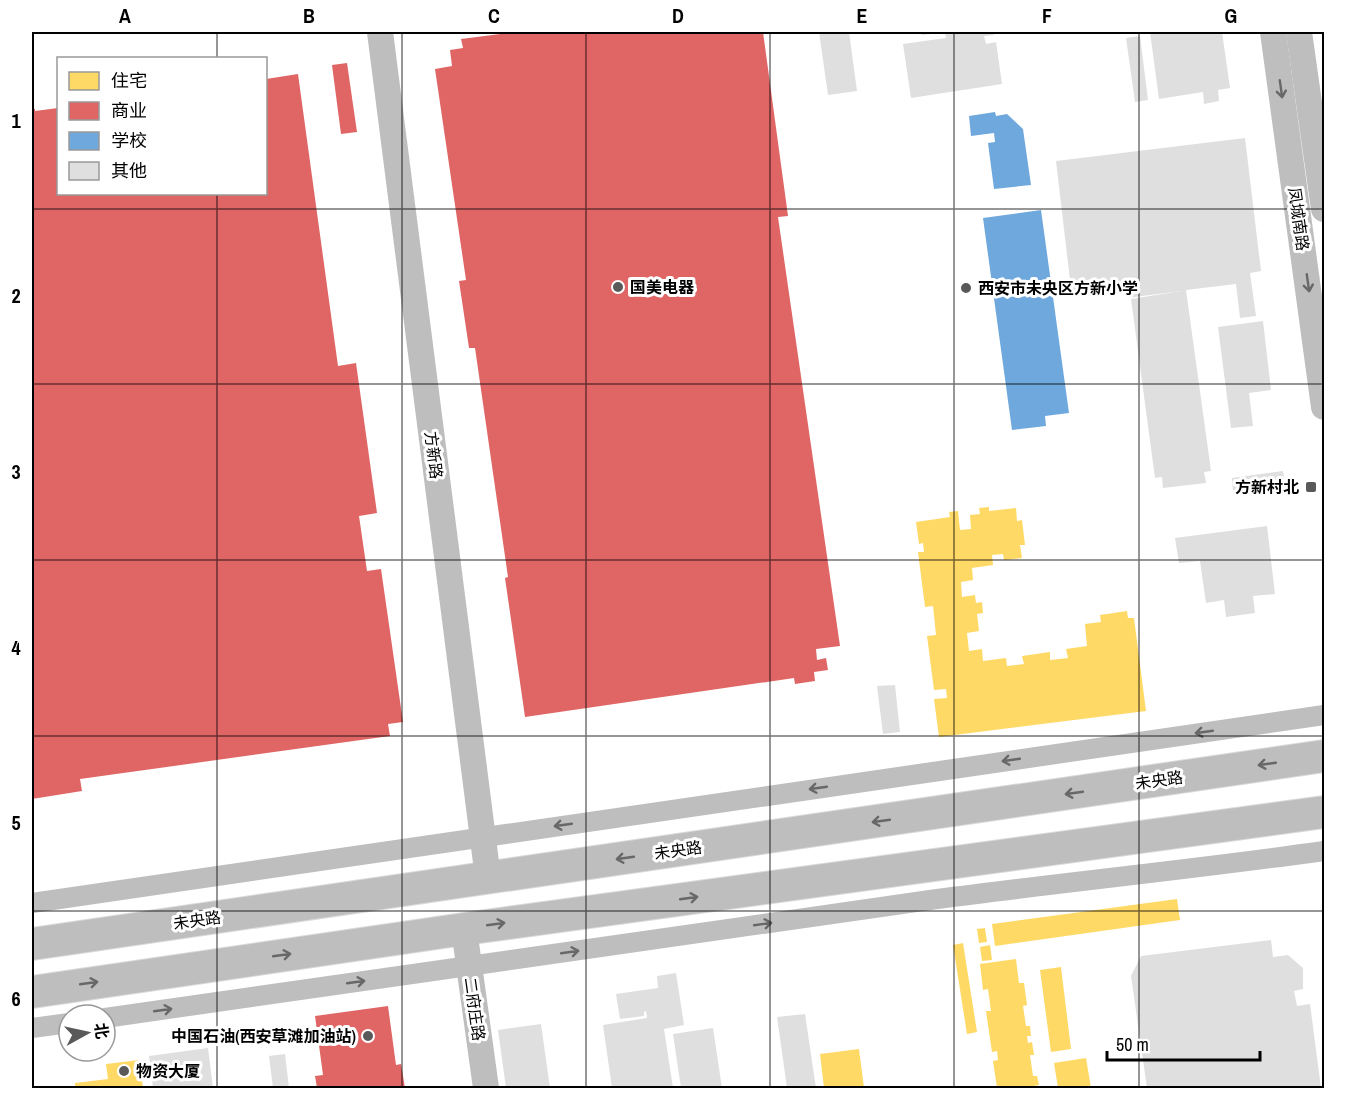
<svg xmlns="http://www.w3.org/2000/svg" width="1356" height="1120" font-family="'Archivo Narrow','Noto Sans SC',sans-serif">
  <rect width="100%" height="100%" fill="#fff"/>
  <g fill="#ffd966">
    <polygon points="989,507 989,511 1016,508 1017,521 1022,520 1025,545 1020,545 1022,558 1004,560 1003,554 992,555 993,565 972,568 973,580 961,582 962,597 975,595 976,603 982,602 983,613 977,614 979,631 967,633 969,651 982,649 983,661 1006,658 1007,666 1024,664 1022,656 1050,652 1050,660 1068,658 1066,649 1087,646 1085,624 1101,622 1100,615 1127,611 1128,618 1134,618 1146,711 939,737 934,699 947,698 946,689 934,690 927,636 936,635 933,606 925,607 918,552 924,552 923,543 919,544 916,522 950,517 949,512 958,511 960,530 971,529 970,515 980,514 979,508"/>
    <polygon points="1177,899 1180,920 995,946 992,924"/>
    <polygon points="985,928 987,942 979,943 977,929"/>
    <polygon points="963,943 977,1032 967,1034 953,945"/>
    <polygon points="990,945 992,960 982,961 980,947"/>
    <polygon points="1016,959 1019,983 1024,983 1027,1005 1023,1006 1026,1026 1030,1026 1031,1036 1027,1036 1028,1043 1032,1042 1034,1055 1030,1055 1033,1076 1037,1076 1039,1085 1034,1086 1035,1088 997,1088 993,1061 998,1060 997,1051 992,1052 986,1011 991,1011 988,989 983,990 980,964"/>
    <polygon points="1061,967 1071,1049 1051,1052 1040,970"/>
    <polygon points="859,1049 864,1088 824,1088 820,1054"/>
    <polygon points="1086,1058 1091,1088 1058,1088 1054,1063"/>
    <polygon points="139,1060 143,1088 75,1088 75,1083 108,1079 106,1064"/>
  </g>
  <g fill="#e06666">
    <polygon points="515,32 763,32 788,216 778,217 840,646 816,649 817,660 826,658 828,670 814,672 815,681 795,684 794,678 525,717 505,578 508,577 475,348 469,348 459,281 466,280 435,69 452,66 450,50 463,48 461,39"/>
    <polygon points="347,63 357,132 341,134 332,65"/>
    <polygon points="298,74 338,366 356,363 377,513 359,516 367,571 381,569 403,722 388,724 390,736 80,779 82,791 32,799 32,109 35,109 35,111 58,108 58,194 266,194 266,79"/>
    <polygon points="388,1006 396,1065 401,1064 405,1088 317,1088 315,1076 323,1075 315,1016"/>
  </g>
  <g fill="#6fa8dc">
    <polygon points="995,112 996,116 1007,114 1023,129 1031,185 994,189 988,143 995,142 994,133 971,136 969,116"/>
    <polygon points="1041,210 1069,413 1045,416 1046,426 1012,430 983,218"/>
  </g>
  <g fill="#dfdfdf">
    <polygon points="819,32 849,32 857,91 828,95"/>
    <polygon points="921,32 939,32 939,33 922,35"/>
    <polygon points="945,32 994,32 994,35 984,36 986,44 996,42 1002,84 911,98 903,44 946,38"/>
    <polygon points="1150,32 1222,32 1230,88 1218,90 1219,101 1204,104 1203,92 1159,99"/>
    <polygon points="1140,36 1148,100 1135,102 1126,38"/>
    <polygon points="1245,138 1261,271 1250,273 1256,316 1240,318 1236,284 1186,290 1211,471 1204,472 1206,483 1163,488 1162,477 1155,478 1131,299 1181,291 1127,298 1127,290 1072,297 1056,161"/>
    <polygon points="1263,321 1271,390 1249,393 1253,426 1231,428 1218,327"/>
    <polygon points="1283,471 1285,485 1233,492 1232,478"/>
    <polygon points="1267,526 1275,594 1253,596 1255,613 1226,617 1224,600 1206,603 1200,561 1179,563 1175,538"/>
    <polygon points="895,685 900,732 883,734 877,686"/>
    <polygon points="1271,940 1273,957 1288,955 1303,968 1303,989 1294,991 1297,1006 1310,1004 1321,1088 1147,1088 1131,976 1141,956"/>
    <polygon points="676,973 684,1025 664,1029 673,1088 612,1088 603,1025 647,1018 646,1011 644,1012 644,1016 620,1019 616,994 658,988 657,976"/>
    <polygon points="805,1014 816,1088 787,1088 777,1017"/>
    <polygon points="541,1024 550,1088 506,1088 498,1030"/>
    <polygon points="713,1028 722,1088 681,1088 673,1034"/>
    <polygon points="208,1048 213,1088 153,1088 149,1056"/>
    <polygon points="285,1054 289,1088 273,1088 269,1056"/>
  </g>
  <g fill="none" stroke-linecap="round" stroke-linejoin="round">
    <defs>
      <g id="primary">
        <polyline points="32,944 1324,756"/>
        <polyline points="32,992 464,929 1324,812"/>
      </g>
    </defs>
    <use href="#primary" stroke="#dbdbdb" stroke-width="34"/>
    <g stroke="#bebebe" stroke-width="20">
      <polyline points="32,903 1324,715"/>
      <path d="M105,1018L937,899C1066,882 1196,869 1324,851"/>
      <polyline points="32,1028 69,1023"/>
    </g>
    <g stroke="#bebebe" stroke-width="26">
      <polyline points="380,32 488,878"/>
      <polyline points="1273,32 1324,407"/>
      <polyline points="1299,32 1324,209"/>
      <polyline points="464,929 486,1088"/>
    </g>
    <use href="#primary" stroke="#bebebe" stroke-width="32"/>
  </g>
  <defs><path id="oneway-shaft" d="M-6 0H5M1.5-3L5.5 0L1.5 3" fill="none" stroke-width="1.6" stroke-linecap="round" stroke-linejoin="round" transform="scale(1.5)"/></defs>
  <g stroke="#686868">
    <use href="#oneway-shaft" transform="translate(1281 89) rotate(82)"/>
    <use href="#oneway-shaft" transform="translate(1308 283) rotate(82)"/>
    <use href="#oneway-shaft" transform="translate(1204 732) rotate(172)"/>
    <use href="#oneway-shaft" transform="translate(1011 760) rotate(172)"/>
    <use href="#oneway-shaft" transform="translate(1267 764) rotate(172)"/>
    <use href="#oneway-shaft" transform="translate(818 788) rotate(172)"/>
    <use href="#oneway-shaft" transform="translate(1074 793) rotate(172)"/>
    <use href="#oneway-shaft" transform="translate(881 821) rotate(172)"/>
    <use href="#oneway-shaft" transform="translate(563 825) rotate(172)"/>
    <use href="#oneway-shaft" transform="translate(625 858) rotate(172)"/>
    <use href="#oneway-shaft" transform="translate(689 898) rotate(-8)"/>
    <use href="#oneway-shaft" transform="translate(496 924) rotate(-8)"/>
    <use href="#oneway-shaft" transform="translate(763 924) rotate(-8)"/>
    <use href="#oneway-shaft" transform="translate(570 952) rotate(-8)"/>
    <use href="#oneway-shaft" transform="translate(282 955) rotate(-8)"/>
    <use href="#oneway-shaft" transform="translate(356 982) rotate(-8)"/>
    <use href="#oneway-shaft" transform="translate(89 983) rotate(-8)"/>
    <use href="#oneway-shaft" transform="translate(163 1010) rotate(-8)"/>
  </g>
  <path fill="none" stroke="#000" stroke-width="1.5" stroke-opacity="0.55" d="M217,32V58M402,32V1088M586,32V1088M770,32V1088M954,32V1088M1139,32V1088M217,194V1088M32,209H1324M32,384H1324M32,560H1324M32,736H1324M32,911H1324"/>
  <g fill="#595959" stroke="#fff" stroke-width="2">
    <circle cx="618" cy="287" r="6"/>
    <circle cx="966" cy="288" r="6"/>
    <rect x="1305" y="481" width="12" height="12" rx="3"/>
    <circle cx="368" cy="1036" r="6"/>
    <circle cx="124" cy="1071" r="6"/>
  </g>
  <g text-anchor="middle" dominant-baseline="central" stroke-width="6" stroke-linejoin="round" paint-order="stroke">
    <g font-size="16" fill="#000" stroke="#fff">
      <text transform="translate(1299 219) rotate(82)">凤城南路</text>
      <text transform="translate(434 455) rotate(83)">方新路</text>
      <text transform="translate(1159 780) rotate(-8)">未央路</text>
      <text transform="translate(678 850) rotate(-8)">未央路</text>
      <text transform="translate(197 920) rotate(-8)">未央路</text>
      <text transform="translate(475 1009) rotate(82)">二府庄路</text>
    </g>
    <g font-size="16" font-weight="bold" fill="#000" stroke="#fff" text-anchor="start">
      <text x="630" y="287">国美电器</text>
      <text x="978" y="288">西安市未央区方新小学</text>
      <text x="1299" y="487" text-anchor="end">方新村北</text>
      <text x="356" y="1036" text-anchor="end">中国石油(西安草滩加油站)</text>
      <text x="136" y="1071">物资大厦</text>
    </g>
  </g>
  <rect width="1356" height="1120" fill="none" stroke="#ffffff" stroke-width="66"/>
  <rect x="57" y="57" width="210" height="138" fill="#ffffff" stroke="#999999" stroke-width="1.5"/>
  <rect x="69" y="72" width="30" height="18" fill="#ffd966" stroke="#999999" stroke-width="1.5"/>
  <text x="111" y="87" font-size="18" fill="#000000">住宅</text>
  <rect x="69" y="102" width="30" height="18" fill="#e06666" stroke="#999999" stroke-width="1.5"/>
  <text x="111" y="117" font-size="18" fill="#000000">商业</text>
  <rect x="69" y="132" width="30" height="18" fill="#6fa8dc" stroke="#999999" stroke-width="1.5"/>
  <text x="111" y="147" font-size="18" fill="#000000">学校</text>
  <rect x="69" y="162" width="30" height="18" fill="#dfdfdf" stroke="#999999" stroke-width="1.5"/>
  <text x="111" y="177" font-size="18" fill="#000000">其他</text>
  <g transform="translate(87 1033) rotate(82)"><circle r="28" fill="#ffffff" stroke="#999999" stroke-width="1.5"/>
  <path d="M0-4.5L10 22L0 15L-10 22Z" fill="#595959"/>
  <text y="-9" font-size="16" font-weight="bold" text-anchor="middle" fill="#000000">北</text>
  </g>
  <path d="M1107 1051v9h153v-9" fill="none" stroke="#000000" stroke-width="3"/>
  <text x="1116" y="1051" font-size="18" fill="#000000" stroke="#ffffff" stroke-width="4.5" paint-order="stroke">50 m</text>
  <rect x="33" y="33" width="1290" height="1054" fill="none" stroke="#000" stroke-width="2"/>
  <g font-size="20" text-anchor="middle" font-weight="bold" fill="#000">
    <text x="125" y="23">A</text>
    <text x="309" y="23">B</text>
    <text x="494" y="23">C</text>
    <text x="678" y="23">D</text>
    <text x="862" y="23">E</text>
    <text x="1047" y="23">F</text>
    <text x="1231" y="23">G</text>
    <text x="16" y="128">1</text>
    <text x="16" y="303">2</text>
    <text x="16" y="479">3</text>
    <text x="16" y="655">4</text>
    <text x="16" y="830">5</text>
    <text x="16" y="1006">6</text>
  </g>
</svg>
